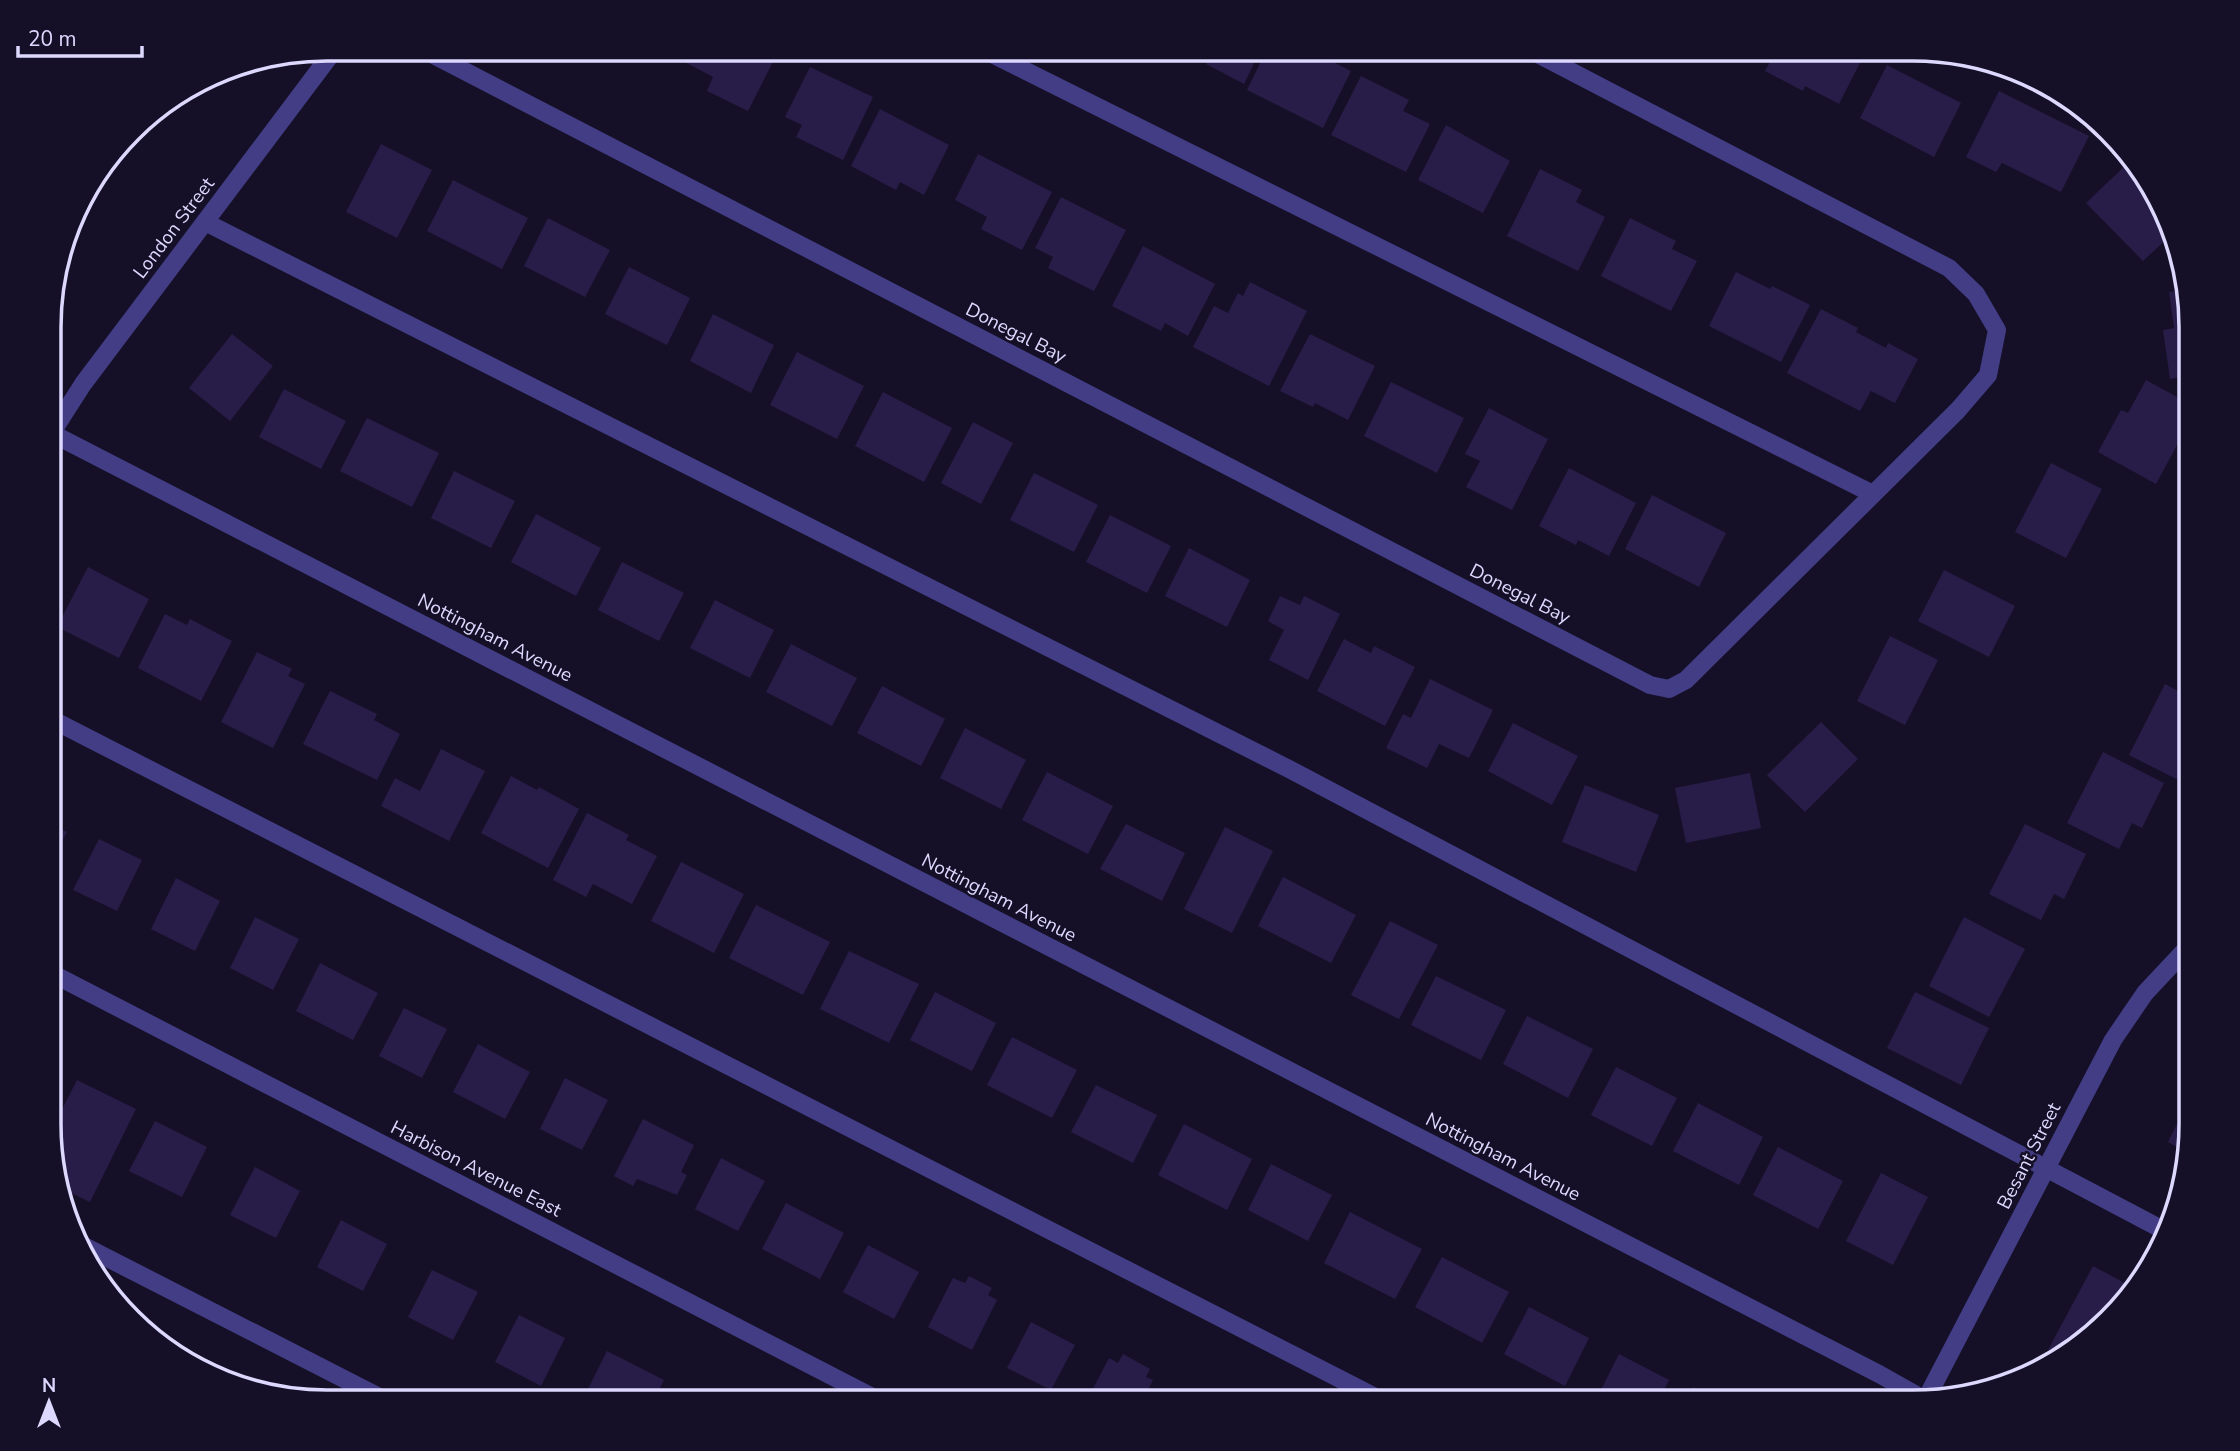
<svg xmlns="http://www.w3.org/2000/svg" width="2240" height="1451" font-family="'Nunito Sans',sans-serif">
  <rect width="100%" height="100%" fill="#151027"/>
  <g fill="#271d48">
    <polygon points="638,49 668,49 662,61"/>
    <polygon points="687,49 768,49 777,54 748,111 707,91 713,77 681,60"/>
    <polygon points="1151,49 1178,49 1173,60"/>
    <polygon points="1213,49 1261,49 1244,84 1206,64"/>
    <polygon points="1267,49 1308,49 1351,71 1323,128 1247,90"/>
    <polygon points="1728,49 1753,49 1748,59"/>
    <polygon points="1777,49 1863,49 1866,51 1839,104 1805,86 1803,91 1765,71"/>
    <polygon points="1887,65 1961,103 1934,157 1860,118"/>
    <polygon points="810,67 873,97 843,160 796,137 802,125 785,117"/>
    <polygon points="1361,76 1409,100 1403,111 1430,124 1406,172 1331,135"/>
    <polygon points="1999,91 2089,136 2061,192 2002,163 1996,172 1966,157"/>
    <polygon points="880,109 949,145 924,195 900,182 896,190 851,166"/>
    <polygon points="1446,125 1510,161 1483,213 1418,180"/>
    <polygon points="125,142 105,184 97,179"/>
    <polygon points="381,144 432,170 397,238 346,212"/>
    <polygon points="978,154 1052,192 1022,250 981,229 987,217 955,200"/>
    <polygon points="2129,162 2154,188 2169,237 2143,261 2086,203"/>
    <polygon points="1540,169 1582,190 1576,202 1605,217 1578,271 1507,236"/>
    <polygon points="453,180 528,218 502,269 427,231"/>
    <polygon points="1061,197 1126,230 1094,291 1048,268 1053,257 1035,248"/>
    <polygon points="548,218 610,250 585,297 524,266"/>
    <polygon points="1630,218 1676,241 1672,249 1697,261 1671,311 1601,276"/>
    <polygon points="68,237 76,242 56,279 55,279"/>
    <polygon points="1143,246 1215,284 1188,336 1165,323 1161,331 1112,306"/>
    <polygon points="629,267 690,298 667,345 605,314"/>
    <polygon points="1736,272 1770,289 1772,286 1810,305 1781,362 1709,326"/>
    <polygon points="1250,282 1307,311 1269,386 1193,347 1214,306 1228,313 1238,293 1243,296"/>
    <polygon points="2185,290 2190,309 2190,376 2170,379 2163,330 2174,328 2169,292"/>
    <polygon points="1821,309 1858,328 1856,332 1886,348 1888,343 1918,359 1895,403 1871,391 1860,411 1787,373"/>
    <polygon points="713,314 774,345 751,393 690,361"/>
    <polygon points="232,334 273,366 230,421 189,388"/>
    <polygon points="1310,334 1375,366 1348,420 1315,403 1313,407 1280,391"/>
    <polygon points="797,352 864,386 837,439 770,405"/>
    <polygon points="2146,380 2190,404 2190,421 2156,484 2098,452 2121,410 2128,413"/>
    <polygon points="1391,382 1464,418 1437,473 1364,436"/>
    <polygon points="284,389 346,421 321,469 259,437"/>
    <polygon points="883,392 952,428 924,482 855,446"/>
    <polygon points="1489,408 1548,439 1512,510 1466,487 1480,461 1465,454"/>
    <polygon points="367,418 439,453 412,507 340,471"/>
    <polygon points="973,422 1013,443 981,504 941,483"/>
    <polygon points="2051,463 2102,489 2066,558 2015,532"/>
    <polygon points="1569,468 1636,503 1609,556 1578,540 1576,545 1539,526"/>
    <polygon points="454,471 515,501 491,548 431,518"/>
    <polygon points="1034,473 1098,505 1074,552 1010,520"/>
    <polygon points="1652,495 1726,533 1699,587 1625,549"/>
    <polygon points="536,514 601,548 576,596 511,562"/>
    <polygon points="1110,515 1171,546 1147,593 1086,562"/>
    <polygon points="1189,548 1250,580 1227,627 1165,596"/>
    <polygon points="622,562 684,593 659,641 598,610"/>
    <polygon points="88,567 149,599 119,658 57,627"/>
    <polygon points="1944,570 2015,606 1989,657 1918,621"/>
    <polygon points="1280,596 1300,605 1304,596 1340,614 1308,680 1269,660 1284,630 1268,621"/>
    <polygon points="715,600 774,630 750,678 690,648"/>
    <polygon points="165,614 187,625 190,619 232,641 201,701 138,668"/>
    <polygon points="1890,636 1938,660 1905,725 1857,701"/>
    <polygon points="1344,639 1371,653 1374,646 1415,667 1385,726 1317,691"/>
    <polygon points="791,644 857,678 832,726 766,692"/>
    <polygon points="257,652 292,669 288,676 305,684 273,748 221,722"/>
    <polygon points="1430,679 1493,710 1469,758 1439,744 1427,768 1386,748 1403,714 1411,718"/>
    <polygon points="2165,684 2190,697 2190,786 2129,755"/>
    <polygon points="882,686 945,719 921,766 857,733"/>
    <polygon points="330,691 377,714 374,720 400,734 377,780 303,744"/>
    <polygon points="1821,722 1858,759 1805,812 1767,775"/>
    <polygon points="1513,723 1578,756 1552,805 1488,771"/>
    <polygon points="965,728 1026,760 1001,809 940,778"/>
    <polygon points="441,749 485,771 449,841 381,806 395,778 420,791"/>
    <polygon points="2103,752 2164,783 2142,828 2132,823 2119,849 2067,823"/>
    <polygon points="1047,772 1113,806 1088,854 1022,820"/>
    <polygon points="1750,773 1761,828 1686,843 1675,788"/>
    <polygon points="511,776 537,790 539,787 579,809 548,868 481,833"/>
    <polygon points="1585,785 1659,815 1636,872 1562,842"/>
    <polygon points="587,813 629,835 626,840 657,856 632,904 593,884 586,897 553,880"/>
    <polygon points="51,824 67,832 51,862"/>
    <polygon points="1126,824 1185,853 1162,901 1100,869"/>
    <polygon points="2025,824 2086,854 2064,899 2054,894 2041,920 1989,894"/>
    <polygon points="1225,827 1273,851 1232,933 1184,909"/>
    <polygon points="99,839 142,860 117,911 73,890"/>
    <polygon points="681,862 744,894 714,953 651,921"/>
    <polygon points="1283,877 1356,915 1331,963 1258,926"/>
    <polygon points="176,878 220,901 195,951 151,929"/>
    <polygon points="756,905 830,942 803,995 729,958"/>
    <polygon points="255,917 299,939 273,990 230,968"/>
    <polygon points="1964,917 2025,949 1989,1017 1929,986"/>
    <polygon points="1390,921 1438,945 1399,1019 1351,995"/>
    <polygon points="849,951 919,984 889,1043 820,1009"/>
    <polygon points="320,963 378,993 353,1040 296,1011"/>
    <polygon points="1436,976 1506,1010 1481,1060 1411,1025"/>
    <polygon points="935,992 996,1023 972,1071 910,1040"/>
    <polygon points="1915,992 1989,1028 1961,1085 1887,1048"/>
    <polygon points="404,1008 447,1029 422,1078 379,1056"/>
    <polygon points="1527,1016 1593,1049 1568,1098 1503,1064"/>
    <polygon points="1012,1037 1077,1070 1052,1118 987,1085"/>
    <polygon points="478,1044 530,1072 505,1119 453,1092"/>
    <polygon points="1616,1067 1677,1098 1652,1146 1591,1115"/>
    <polygon points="565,1078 608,1100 582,1150 540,1129"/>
    <polygon points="77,1080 136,1109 90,1202 61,1188 51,1160 51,1131"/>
    <polygon points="1096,1085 1157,1115 1133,1163 1071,1132"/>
    <polygon points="2190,1098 2190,1142 2188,1153 2168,1142"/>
    <polygon points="1698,1103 1763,1137 1739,1185 1673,1151"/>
    <polygon points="643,1119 694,1145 681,1172 687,1175 677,1195 637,1179 633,1186 614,1176"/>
    <polygon points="155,1121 207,1147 182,1197 129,1171"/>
    <polygon points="1184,1124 1252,1159 1227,1210 1158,1175"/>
    <polygon points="1778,1147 1843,1181 1818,1229 1753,1195"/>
    <polygon points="721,1158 765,1181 738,1231 695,1209"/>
    <polygon points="1271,1164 1332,1195 1308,1241 1248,1210"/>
    <polygon points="255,1167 300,1191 276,1238 230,1215"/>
    <polygon points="1881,1173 1928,1197 1893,1265 1846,1241"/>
    <polygon points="786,1203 844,1233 820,1279 762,1249"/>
    <polygon points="1350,1212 1422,1249 1395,1299 1324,1263"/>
    <polygon points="341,1220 387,1244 363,1291 317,1267"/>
    <polygon points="868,1245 919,1272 894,1319 843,1292"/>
    <polygon points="1442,1257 1509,1292 1482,1343 1415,1307"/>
    <polygon points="2093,1266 2134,1288 2061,1357 2048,1350"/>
    <polygon points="432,1270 478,1292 453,1340 408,1317"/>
    <polygon points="969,1276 992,1288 988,1295 997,1300 972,1350 928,1327 953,1278 965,1283"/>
    <polygon points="1529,1307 1589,1338 1565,1386 1504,1354"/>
    <polygon points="519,1315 565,1338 541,1386 495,1362"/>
    <polygon points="1031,1322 1075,1345 1051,1390 1007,1368"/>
    <polygon points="607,1351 664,1380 653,1402 587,1402 583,1399"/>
    <polygon points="1123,1354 1150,1369 1146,1377 1153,1380 1142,1402 1086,1402 1109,1358 1118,1363"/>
    <polygon points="1619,1354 1669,1380 1658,1402 1595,1402"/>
    <polygon points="1693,1387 1722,1401 1686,1402"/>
  </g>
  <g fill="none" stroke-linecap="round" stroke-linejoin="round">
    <g stroke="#423d85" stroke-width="18">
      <polyline points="422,49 1650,685 1669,689 1686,680 1958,410 1988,375 1997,330 1976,294 1949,268 1528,49"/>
      <polyline points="982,49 1873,494"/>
      <polyline points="205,222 1289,769 2167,1232"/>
      <polyline points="51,433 1879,1374 1927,1401"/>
      <polyline points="51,434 83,384 335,49"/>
      <polyline points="51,719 1385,1402"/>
      <polyline points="51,973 882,1402"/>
      <polyline points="80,1244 389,1402"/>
      <polyline points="1925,1401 2113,1040 2145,993 2190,945"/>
    </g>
  </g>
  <g text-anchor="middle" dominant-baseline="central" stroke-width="5" stroke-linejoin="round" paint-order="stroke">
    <g font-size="19" fill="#ddd8fe" stroke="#151027">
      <text transform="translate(174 228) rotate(-53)">London Street</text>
      <text transform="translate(1016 333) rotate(27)">Donegal Bay</text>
      <text transform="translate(1520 594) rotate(27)">Donegal Bay</text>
      <text transform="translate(495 638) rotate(27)">Nottingham Avenue</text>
      <text transform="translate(999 898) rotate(27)">Nottingham Avenue</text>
      <text transform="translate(2029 1156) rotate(-63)">Besant Street</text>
      <text transform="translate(1503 1157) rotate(27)">Nottingham Avenue</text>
      <text transform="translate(476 1169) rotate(27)">Harbison Avenue East</text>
    </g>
  </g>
  <path d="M0 0H2240V1451H0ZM327 61H1913A266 266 0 0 1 2179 327V1124A266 266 0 0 1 1913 1390H327A266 266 0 0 1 61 1124V327A266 266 0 0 1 327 61Z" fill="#151027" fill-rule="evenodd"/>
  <path fill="none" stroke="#ddd8fe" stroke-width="3.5" d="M327 61H1913A266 266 0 0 1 2179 327V1124A266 266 0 0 1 1913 1390H327A266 266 0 0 1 61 1124V327A266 266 0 0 1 327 61Z"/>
  <g transform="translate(49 1402)" stroke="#151027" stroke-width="5" paint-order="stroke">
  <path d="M0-5L12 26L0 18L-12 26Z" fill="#ddd8fe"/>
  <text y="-10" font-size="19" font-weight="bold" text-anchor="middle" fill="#ddd8fe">N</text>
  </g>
  <path d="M18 46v10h124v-10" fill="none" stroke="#ddd8fe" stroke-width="3.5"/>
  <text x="28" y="46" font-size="21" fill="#ddd8fe" stroke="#151027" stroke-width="5" paint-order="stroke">20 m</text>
</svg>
